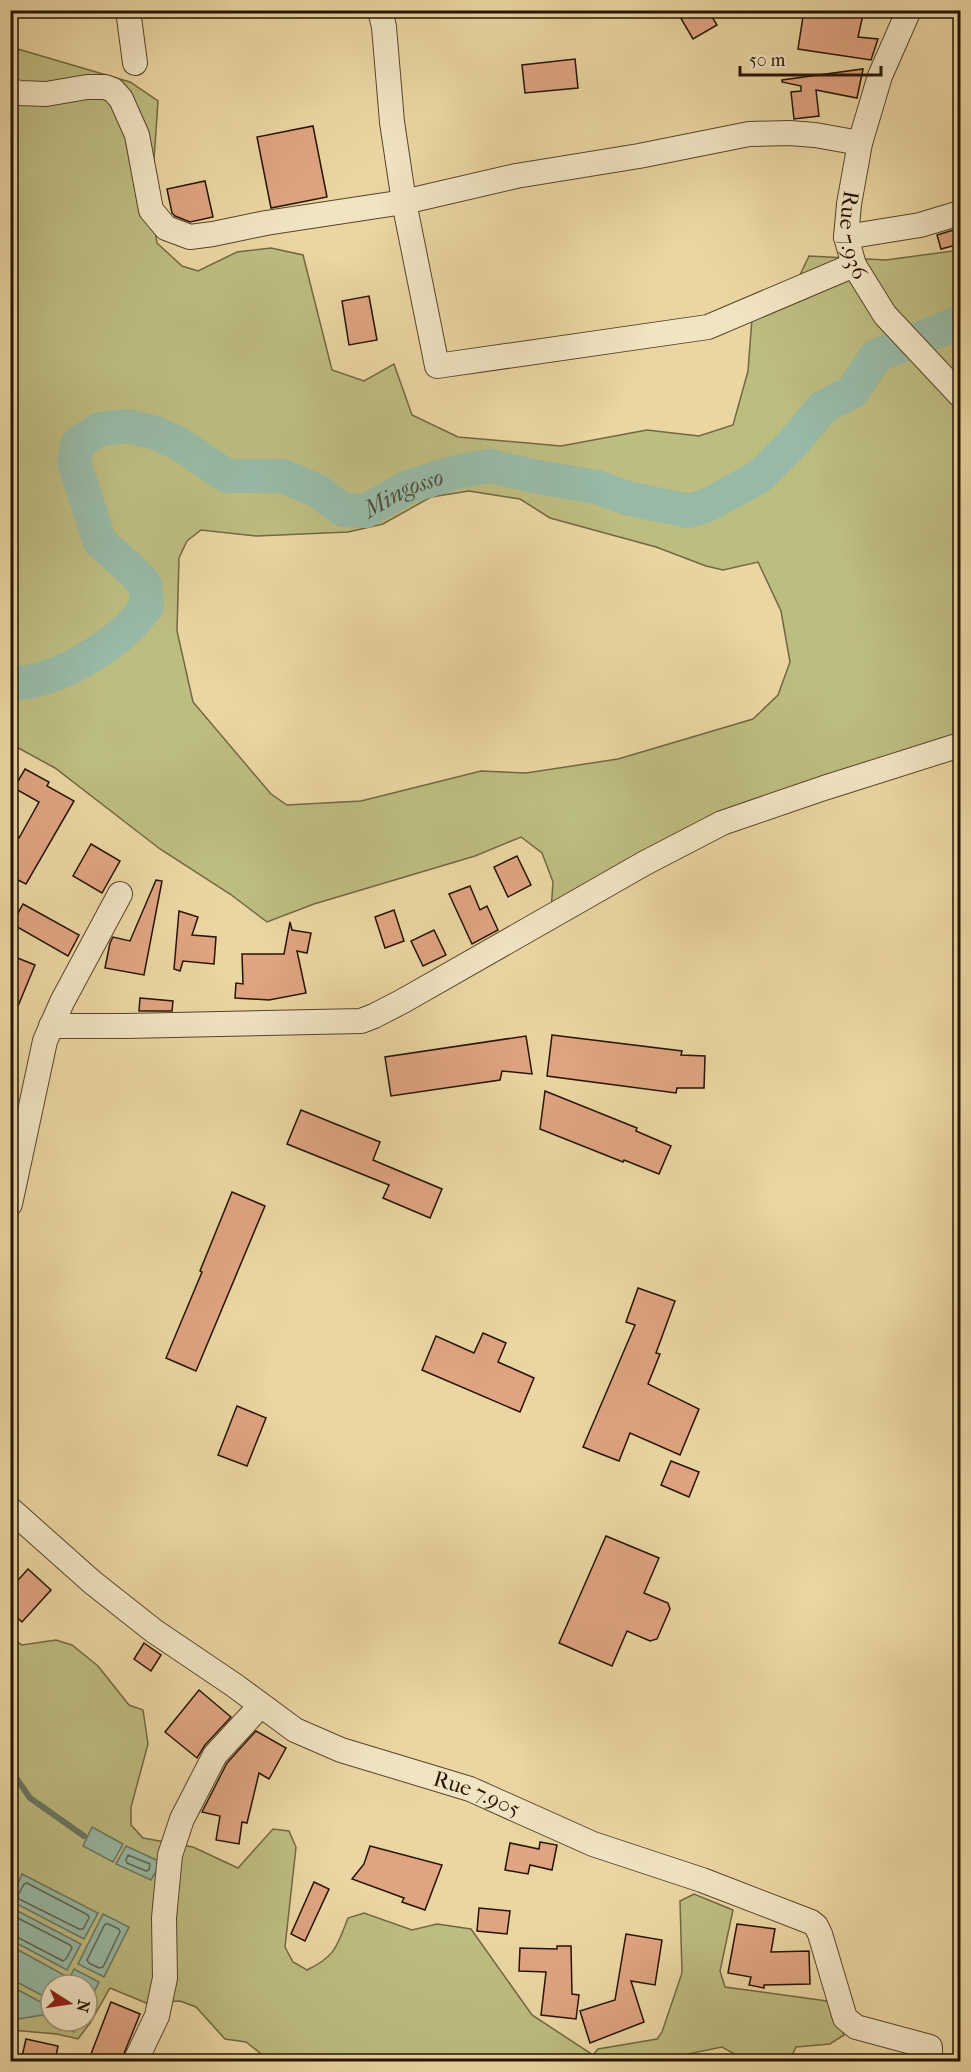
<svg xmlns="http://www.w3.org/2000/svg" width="971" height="2072" font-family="'IM FELL French Canon',serif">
  <rect width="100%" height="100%" fill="#ead6a3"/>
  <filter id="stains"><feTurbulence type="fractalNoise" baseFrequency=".00333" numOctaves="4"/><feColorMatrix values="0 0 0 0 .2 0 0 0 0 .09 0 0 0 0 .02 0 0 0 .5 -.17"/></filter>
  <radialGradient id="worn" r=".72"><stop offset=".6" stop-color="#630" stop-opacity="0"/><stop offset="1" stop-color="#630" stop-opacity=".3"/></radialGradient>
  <g fill="#bdbc81" stroke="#726840" stroke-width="1.5" fill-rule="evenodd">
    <path d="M11,47L130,82L158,101L151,204L157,243L182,266L198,271L237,252L271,248L303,255L332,370L364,381L394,364L412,415L458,437L561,446L647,430L699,436L733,425L748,371L752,318L799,277L809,256L886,260L960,250V754L741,822L550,925L553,882L542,853L521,837L475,856L314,904L267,922L230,894L160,849L55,768L11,744ZM469,491L520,499L550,518L656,547L706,566L723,570L758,562L781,611L790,662L778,695L753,719L618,759L526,773L481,771L361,801L287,805L271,794L193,702L177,631L179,558L187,541L201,530L257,536L348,532L383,524L431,497Z"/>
    <path d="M10,1638L22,1645L56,1640L72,1645L98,1666L129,1705L143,1710L148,1744L131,1807V1825L143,1838L193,1847L238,1868L273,1829L289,1831L296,1847L285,1947L293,1962L307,1970C336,1956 337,1946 348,1918L364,1913L412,1930L437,1924L471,1929L532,2015L593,2055L598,2049L657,2039L662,2032L682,1973L680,1901L694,1894L733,1910L720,1971L725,1987L834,2002L844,2035L830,2044L796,2047L789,2062L747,2061L722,2047L688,2054L680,2062L262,2061L260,2053L246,2042L225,2039L196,2007L180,2001L146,2003L110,1988L90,2023L78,2039L57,2034L11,2030ZM51,1985H87V2021H51Z"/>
  </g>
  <g fill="#98b9a5" stroke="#6b7763" stroke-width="1.5">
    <polygon points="92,1827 123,1844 113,1862 83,1846"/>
    <polygon points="126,1846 161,1862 151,1880 116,1864"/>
    <polygon points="22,1874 98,1913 84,1939 11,1901"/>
    <polygon points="10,1907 81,1944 67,1970 11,1940"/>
    <polygon points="103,1914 129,1927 104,1977 78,1964"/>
    <polygon points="11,1946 64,1975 59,1985 51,1985 51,2000 11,1979"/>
    <polygon points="74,1969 99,1982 87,2007 87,1985 66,1985"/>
    <polygon points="11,1986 48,2006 43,2015 11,2020"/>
    <polygon points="51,2021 80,2021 74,2032"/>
  </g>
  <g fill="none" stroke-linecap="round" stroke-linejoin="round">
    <g stroke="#606652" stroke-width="1.5">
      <polygon points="128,1855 150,1864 149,1870 146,1871 127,1863 126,1860"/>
      <polygon points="27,1883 88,1915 89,1918 83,1929 79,1929 19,1899 18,1895 24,1884"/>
      <polyline points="10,1914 70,1945 72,1948 66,1959 63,1961 15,1936 10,1935"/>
      <polygon points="105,1924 108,1924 119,1929 120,1932 103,1967 99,1968 89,1963 87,1960"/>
    </g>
    <polyline stroke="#6b7763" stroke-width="6" points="10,1769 30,1798 84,1836"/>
    <path stroke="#98b9a5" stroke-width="34" id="s1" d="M10,683C49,685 102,653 129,627C136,621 141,613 147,606L145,584L123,562L100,542L74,462L78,443L100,429L128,426L156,433L178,443L227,476H283L318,491L343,510L366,511L408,487L456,472L489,466L543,478L597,487L627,498L688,511L708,505L760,476L793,443L823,407L852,392L876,356L960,322"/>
  </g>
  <g fill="#dfa482" stroke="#271400" stroke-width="1.5">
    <polygon points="676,10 708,10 717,25 693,39"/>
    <polygon points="804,10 864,10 858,37 878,39 871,60 798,49"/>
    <polygon points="575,59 578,88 525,93 522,65"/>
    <polygon points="863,69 857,98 816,90 819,116 794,119 791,92 801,91 801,86 782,82 782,80"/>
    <polygon points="313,126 327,197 271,208 257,137"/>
    <polygon points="205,181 213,217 190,222 175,216 172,213 167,189"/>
    <polygon points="960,228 960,244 941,249 937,235"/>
    <polygon points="369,296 377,340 349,345 342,301"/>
    <polygon points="25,769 49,782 47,786 74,801 26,884 10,876 10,833 19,838 39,802 14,788"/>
    <polygon points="91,844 120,861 102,893 73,876"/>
    <polygon points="517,856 531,885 508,897 494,867"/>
    <polygon points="156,880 162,881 144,975 105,968 110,943 113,937 130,941"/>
    <polygon points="470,886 480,910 487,906 498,930 472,944 449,894"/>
    <polygon points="23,904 79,935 68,956 12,924"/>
    <polygon points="394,910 404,941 385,948 375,917"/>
    <polygon points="179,911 198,917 192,935 216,937 214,964 183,961 180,971 174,969"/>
    <polygon points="290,922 292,930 311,933 307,953 297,951 306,993 269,1000 235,998 236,983 243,984 242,954 284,954"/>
    <polygon points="434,930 446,955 423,966 411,941"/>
    <polygon points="10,955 35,965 11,1023 10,1023"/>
    <polygon points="140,998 173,1001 172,1011 139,1011"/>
    <polygon points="552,1035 682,1051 681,1055 705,1056 704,1088 677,1088 676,1093 547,1076"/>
    <polygon points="526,1036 532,1074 502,1071 500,1080 391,1096 385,1057"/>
    <polygon points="545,1091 637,1128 636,1131 671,1146 659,1174 624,1160 623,1162 540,1129"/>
    <polygon points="301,1110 380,1142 373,1160 442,1189 430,1218 383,1198 389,1185 287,1144"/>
    <polygon points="232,1192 265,1206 196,1371 166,1358 202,1272 200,1271"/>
    <polygon points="638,1288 675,1301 656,1353 660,1354 648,1384 699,1409 680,1455 630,1433 619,1461 583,1447 635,1325 626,1322"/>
    <polygon points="483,1333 506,1343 498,1362 534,1378 520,1412 422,1370 436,1336 474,1353"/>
    <polygon points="237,1406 266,1418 247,1466 218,1455"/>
    <polygon points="671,1461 699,1472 689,1497 661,1485"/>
    <polygon points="606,1536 659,1558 644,1593 668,1603 670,1609 657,1639 650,1641 627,1631 612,1666 559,1643"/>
    <polygon points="28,1569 51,1590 22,1622 10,1611 10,1589"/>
    <polygon points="144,1643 161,1655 151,1671 134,1659"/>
    <polygon points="199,1690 231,1717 205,1745 197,1758 165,1732"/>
    <polygon points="256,1731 286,1748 269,1779 259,1773 247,1823 242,1822 239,1844 216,1840 220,1816 202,1812 227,1763"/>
    <polygon points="540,1842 557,1845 552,1870 530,1865 528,1874 505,1870 510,1843 539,1849"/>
    <polygon points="370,1846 442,1865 425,1910 402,1902 404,1898 352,1879 364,1864"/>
    <polygon points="314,1882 329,1889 305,1941 291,1934"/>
    <polygon points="479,1908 510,1911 507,1934 477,1931"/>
    <polygon points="737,1924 775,1929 771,1952 809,1951 810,1984 764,1985 764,1988 749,1985 751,1977 728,1973"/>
    <polygon points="626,1934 662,1940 655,1985 631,1981 644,2022 590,2043 580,2011 615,2000"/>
    <polygon points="557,1946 571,1946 572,1994 579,1995 576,2019 541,2015 546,1972 519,1971 520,1948 557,1949"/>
    <polygon points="111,2002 140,2014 121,2061 111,2061 91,2054"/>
    <polygon points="26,2039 58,2046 55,2061 21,2061"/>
  </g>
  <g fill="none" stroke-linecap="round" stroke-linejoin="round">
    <defs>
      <g id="minor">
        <polyline points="128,10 135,63"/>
        <polyline points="380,10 384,27 392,122 404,202 516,176 639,156 749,134 789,133 815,135 860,143"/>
        <path id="s2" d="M909,10L880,76L860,143L849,204L846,237L854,265L885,315L960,395"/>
        <polyline points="10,90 19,93 46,94 87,87 105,87 113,90 121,99 137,135 151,210 166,228 190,237 213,234 266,223 404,202 437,366 708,327 854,265"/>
        <polyline points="846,237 920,225 960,213"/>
        <polyline points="51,1026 126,1026 361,1021 374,1016 403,1001 645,863 722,823 824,788 960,745"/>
        <polyline points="10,1204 45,1041 62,1002 120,894"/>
        <path id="s3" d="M10,1509L92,1582L154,1631L234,1685L295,1730L341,1750L470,1789L593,1844L702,1880L811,1922L816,1926L820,1934L845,2018L856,2027L930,2047V2062"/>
        <polyline points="135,2062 157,2016 165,1978 164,1918 170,1855 182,1819 215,1755 261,1705"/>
      </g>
    </defs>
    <use href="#minor" stroke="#584429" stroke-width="26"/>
    <use href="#minor" stroke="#f1e4c3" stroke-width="24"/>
  </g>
  <g text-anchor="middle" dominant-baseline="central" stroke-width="4.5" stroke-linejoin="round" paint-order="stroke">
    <g font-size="22" fill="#271400" stroke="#f1e4c3">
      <text stroke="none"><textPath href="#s2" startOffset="236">Rue 7.936</textPath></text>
      <text stroke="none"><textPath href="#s3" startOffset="554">Rue 7.905</textPath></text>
    </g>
    <g font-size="24" font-style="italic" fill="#4f4e3a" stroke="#f1e4c3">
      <text stroke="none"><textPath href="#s1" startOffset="706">Mingosso</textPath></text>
    </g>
  </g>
  <rect width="971" height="2072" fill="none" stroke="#ead6a3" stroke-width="36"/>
  <rect x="12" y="12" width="947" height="2048" fill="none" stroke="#271400" stroke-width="3"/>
  <rect x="18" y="18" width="935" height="2036" fill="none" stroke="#271400" stroke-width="1.5"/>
  <g transform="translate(69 2003) rotate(102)"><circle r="28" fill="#f1e4c3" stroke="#a09175" stroke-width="1.5"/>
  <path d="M0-4.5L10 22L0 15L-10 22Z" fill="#8f2418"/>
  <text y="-9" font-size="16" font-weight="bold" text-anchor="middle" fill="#271400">N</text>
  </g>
  <path d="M740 66v9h141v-9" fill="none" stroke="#271400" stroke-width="3"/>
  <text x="749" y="66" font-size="18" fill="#271400" stroke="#f1e4c3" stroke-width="4.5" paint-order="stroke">50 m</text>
  <rect width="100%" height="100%" filter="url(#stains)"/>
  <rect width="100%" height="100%" fill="url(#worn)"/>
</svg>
